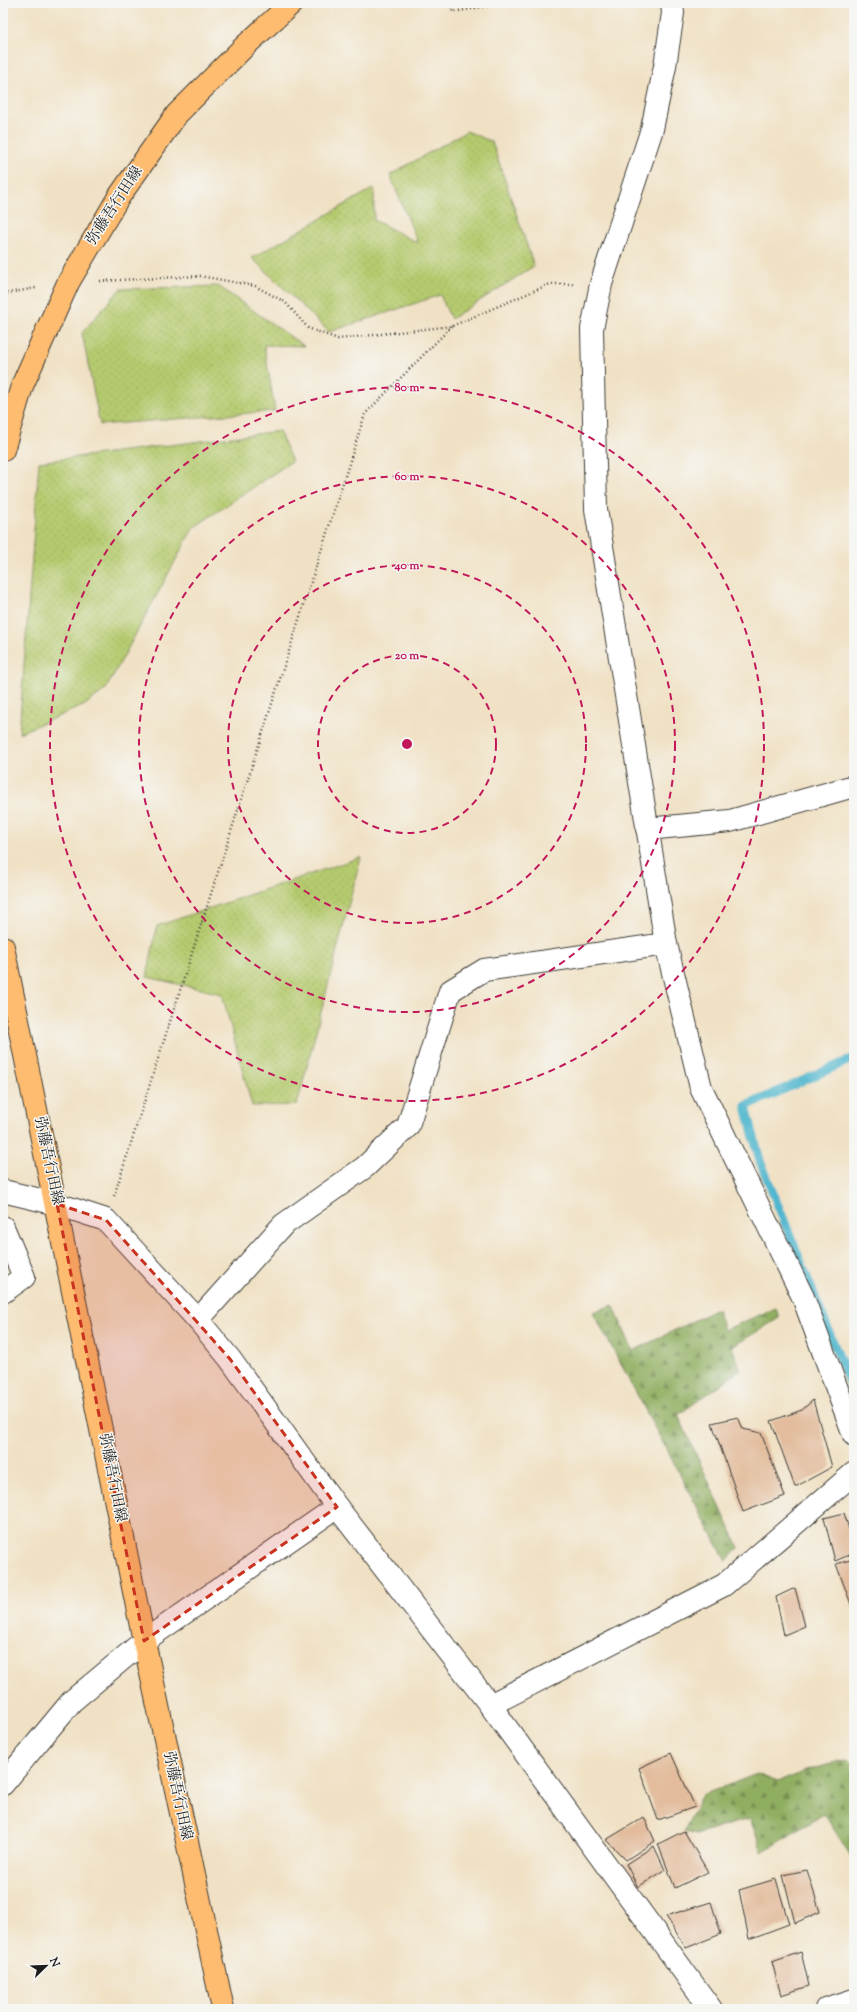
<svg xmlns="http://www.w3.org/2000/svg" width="857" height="2012" font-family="'Sorts Mill Goudy','Noto Serif JP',serif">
  <defs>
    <pattern id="grass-dots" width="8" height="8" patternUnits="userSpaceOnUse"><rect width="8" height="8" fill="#b5ca6e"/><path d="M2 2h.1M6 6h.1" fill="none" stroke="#9bad5f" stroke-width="1.8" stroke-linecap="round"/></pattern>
    <pattern id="forest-firs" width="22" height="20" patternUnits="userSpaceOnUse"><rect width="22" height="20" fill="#90ae61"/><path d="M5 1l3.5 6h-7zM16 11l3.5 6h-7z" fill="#758d4f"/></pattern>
  </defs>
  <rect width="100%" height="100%" fill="#f6f6f2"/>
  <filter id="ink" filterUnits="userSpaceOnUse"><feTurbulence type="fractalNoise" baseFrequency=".025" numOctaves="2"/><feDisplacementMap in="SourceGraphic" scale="8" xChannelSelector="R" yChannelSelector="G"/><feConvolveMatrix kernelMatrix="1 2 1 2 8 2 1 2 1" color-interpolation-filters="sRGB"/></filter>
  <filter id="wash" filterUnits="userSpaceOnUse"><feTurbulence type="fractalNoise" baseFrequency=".012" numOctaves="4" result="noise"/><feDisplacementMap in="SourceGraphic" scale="16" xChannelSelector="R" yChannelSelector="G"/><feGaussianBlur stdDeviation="0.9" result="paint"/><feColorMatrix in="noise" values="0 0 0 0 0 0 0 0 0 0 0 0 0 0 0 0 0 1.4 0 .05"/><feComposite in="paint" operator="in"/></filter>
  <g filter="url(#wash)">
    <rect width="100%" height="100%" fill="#f0e1c4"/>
    <g fill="url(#grass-dots)" stroke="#687345">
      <polygon points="467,131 492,142 534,266 451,319 440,295 329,332 252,258 374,188 374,220 418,243 390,175"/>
      <polygon points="218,286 304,346 264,345 275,411 100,425 82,333 120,289"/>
      <polygon points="279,431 292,461 193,528 106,689 85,705 19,733 39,462"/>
      <polygon points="361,857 297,1105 252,1106 222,994 147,977 157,926"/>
    </g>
    <g fill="url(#forest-firs)" stroke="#56653e">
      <polygon points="613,1305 633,1351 717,1309 724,1330 776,1308 779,1318 732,1347 741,1370 678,1415 739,1548 726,1561 593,1312"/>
      <polygon points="848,1760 854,1763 854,1861 824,1814 762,1852 750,1818 696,1835 684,1831 702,1795 757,1774 778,1782 815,1768"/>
    </g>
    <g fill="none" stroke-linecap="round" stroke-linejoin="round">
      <polyline stroke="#4eb5cd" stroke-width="9" points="854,1058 746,1106 760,1161 854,1394"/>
    </g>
    <g id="blocks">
      <g fill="#e2bc9c">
        <polygon points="813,1400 832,1467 795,1487 771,1421 802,1410"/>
        <polygon points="738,1417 743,1429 761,1433 785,1496 743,1512 712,1423"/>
        <polygon points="844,1513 854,1545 854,1553 835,1561 824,1518"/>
        <polygon points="854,1559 854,1612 836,1564"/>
        <polygon points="795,1588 805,1626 784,1635 776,1597"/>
        <polygon points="671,1753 695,1807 658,1820 639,1768"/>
        <polygon points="644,1817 655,1841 626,1860 606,1840"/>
        <polygon points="684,1831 708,1872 675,1888 658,1844"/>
        <polygon points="654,1846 665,1870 638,1887 626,1864"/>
        <polygon points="807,1870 820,1912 795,1923 783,1875"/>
        <polygon points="776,1879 789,1924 749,1939 739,1890"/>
        <polygon points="711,1902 721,1934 686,1948 666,1916"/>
        <polygon points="801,1952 809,1986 781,1995 772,1962"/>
      </g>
    </g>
  </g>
  <g filter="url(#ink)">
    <use href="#blocks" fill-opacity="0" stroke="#3c3a35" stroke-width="1"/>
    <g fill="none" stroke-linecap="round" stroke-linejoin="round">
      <defs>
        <g id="minor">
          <polyline points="672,3 673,13 665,66 652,129 601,284 592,329 596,509 666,944 701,1088 803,1297 854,1435"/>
          <polyline points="647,829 730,821 854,786"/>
          <polyline points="3,1191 57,1204 106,1220 198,1320 230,1359 337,1507 490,1705 711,2009"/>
          <polyline points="3,1227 24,1277 3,1292"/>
          <polyline points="198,1320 283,1225 365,1167 408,1126 450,991 484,970 666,944"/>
          <polyline points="490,1705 724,1585 854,1473"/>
          <polyline points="3,1784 72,1701 144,1641 337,1507"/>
          <polyline points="826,2009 854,2000"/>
        </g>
        <g id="major">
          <polyline points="3,450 22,386 68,283 118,198 177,114 246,45 292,3"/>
          <polyline points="3,947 144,1641 223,2009"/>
        </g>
      </defs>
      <use href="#minor" stroke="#3c3a35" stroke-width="24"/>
      <use href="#major" stroke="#3c3a35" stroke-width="24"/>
      <g stroke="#3c3a35" stroke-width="2.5" stroke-dasharray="1 3" stroke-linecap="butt">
        <polyline points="449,3 453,12 506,3"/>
        <polyline points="100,281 200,276 255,286 285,302 308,328 338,339 452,326 550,284 574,284"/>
        <polyline points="3,294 36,288"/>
        <polyline points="114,1196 365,414 452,326"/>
      </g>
      <use href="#minor" stroke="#fff" stroke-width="22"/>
      <use href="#major" stroke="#febc70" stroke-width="22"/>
    </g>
  </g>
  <path fill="#c8321e" fill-opacity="0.2" stroke="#c8321e" stroke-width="3" stroke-dasharray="8 5" stroke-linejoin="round" d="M57,1204L106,1220L230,1359L337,1507L144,1641Z"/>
  <g fill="none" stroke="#c2185b" stroke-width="2" stroke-dasharray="7 5">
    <circle cx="407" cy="744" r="89"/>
    <circle cx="407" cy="744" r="179"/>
    <circle cx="407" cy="744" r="268"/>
    <circle cx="407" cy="744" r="357"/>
  </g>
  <g text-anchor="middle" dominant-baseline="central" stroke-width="3" stroke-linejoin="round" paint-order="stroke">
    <g font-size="15" fill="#1c1c1c" stroke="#f6f6f2">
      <text transform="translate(115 206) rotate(-57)">弥藤吾行田線</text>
      <text transform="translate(48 1161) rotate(78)">弥藤吾行田線</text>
      <text transform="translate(112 1478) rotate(79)">弥藤吾行田線</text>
      <text transform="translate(177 1796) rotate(78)">弥藤吾行田線</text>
    </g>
  </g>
  <circle cx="407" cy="744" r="6" fill="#c2185b" stroke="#f6f6f2" stroke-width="2"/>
  <g font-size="12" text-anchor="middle" font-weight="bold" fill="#c2185b" stroke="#f6f6f2" stroke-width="3" stroke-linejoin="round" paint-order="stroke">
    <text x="407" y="391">80 m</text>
    <text x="407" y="480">60 m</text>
    <text x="407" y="569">40 m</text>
    <text x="407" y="659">20 m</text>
  </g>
  <rect width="857" height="2012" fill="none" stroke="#f6f6f2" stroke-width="16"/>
  <g transform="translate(46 1966) rotate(67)" stroke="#f6f6f2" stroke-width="3" paint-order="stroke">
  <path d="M0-3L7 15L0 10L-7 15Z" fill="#1c1c1c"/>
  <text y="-6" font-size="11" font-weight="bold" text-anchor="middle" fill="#1c1c1c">N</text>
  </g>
</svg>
